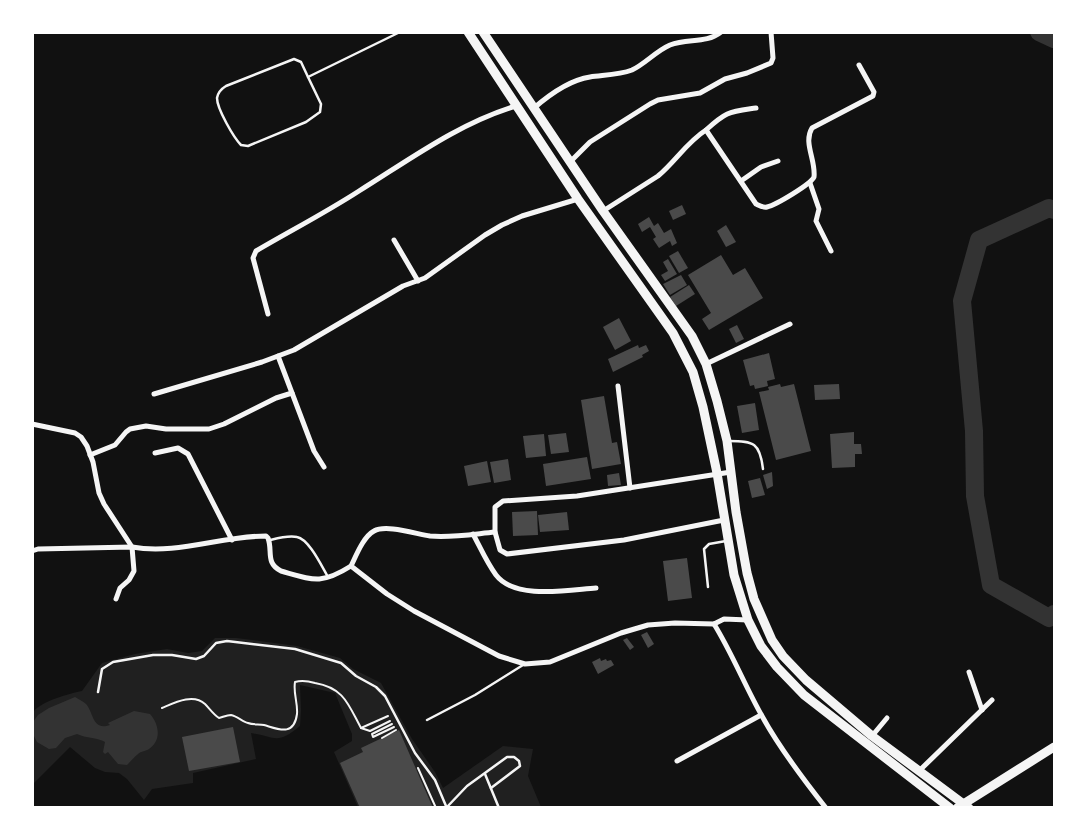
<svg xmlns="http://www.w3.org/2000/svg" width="1087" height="840" font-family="Manrope,sans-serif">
  <rect width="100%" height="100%" fill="#111"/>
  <path fill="#202020" d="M215,638H236L297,646L340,658L353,669L381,683L412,739L435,772L443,788L503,746L533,749L528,776L541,807H358L334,752L352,741V734L335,693L300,685L301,710L300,726C277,745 276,737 251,733L256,759L193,773V783L152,789L144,800L127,779L119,773L105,772L95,768L70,747L33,784V712C42,701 68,694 82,691L102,663L135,654L167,649L188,653L202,651Z"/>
  <path fill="#333" d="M75,697C78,699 83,701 86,704C94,713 92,731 110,725L108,723L134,711L150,714C159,724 162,740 149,749C146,751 141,751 138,754C134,757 131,761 127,765L118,764L108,752L105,754L103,752L105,742C100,738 85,738 77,734L65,738L56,748L49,749L37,742L33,734V722L38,715L49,708Z"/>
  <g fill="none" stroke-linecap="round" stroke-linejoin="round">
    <g stroke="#333" stroke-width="18">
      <polyline points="1039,32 1054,39"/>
      <polyline points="1054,210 1049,208 979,240 962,301 974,431 975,496 991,585 1049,618 1054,614"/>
    </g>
  </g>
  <g fill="#4a4a4a">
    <polygon points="682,205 686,214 673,220 669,211"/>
    <polygon points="649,217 654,226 658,223 664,233 671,229 677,243 672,246 670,241 659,248 653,239 656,237 650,227 642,232 638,224"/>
    <polygon points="726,225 736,242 726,247 717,231"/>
    <polygon points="678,251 688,268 679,273 669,256"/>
    <polygon points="721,255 733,275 745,268 763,298 709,330 702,319 711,313 688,275"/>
    <polygon points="668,259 677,274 665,281 661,275 668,271 663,262"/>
    <polygon points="681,275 687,285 670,295 663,284"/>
    <polygon points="689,285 695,294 676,306 670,297"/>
    <polygon points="619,318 631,341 615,350 603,327"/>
    <polygon points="737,325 744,339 736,343 729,329"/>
    <polygon points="638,345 639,348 646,345 649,351 642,355 643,357 613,372 608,359"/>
    <polygon points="769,353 775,379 767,381 768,386 755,389 754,385 750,386 743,360"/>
    <polygon points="780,384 781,387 794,384 811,451 776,460 759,392 769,390 768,387"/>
    <polygon points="839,384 840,399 815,400 814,385"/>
    <polygon points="604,396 612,443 617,442 621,464 592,469 581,400"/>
    <polygon points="755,403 759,430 742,433 737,406"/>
    <polygon points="854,432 854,444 861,444 862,454 855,454 855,467 832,468 830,434"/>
    <polygon points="566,433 569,452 551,454 548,435"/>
    <polygon points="544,434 546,456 526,458 523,436"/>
    <polygon points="587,457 591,479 546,486 543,464"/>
    <polygon points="508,459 511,480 494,483 490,462"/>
    <polygon points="487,461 491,482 468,486 464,466"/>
    <polygon points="772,472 773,486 767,489 763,475"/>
    <polygon points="619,473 621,485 608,486 607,475"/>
    <polygon points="760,478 765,495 752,498 748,481"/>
    <polygon points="537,511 538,535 513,536 512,512"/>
    <polygon points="567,512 569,530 540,532 538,515"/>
    <polygon points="687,558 692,598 668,601 663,561"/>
    <polygon points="647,632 654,644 648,648 641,635"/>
    <polygon points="627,638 634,647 630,650 623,640"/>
    <polygon points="600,658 601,661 606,659 607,661 611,660 614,665 598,674 592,662"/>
    <polygon points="233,727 240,762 189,771 182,737"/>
    <polygon points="399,730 433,808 360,808 340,763 363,752 361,748"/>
  </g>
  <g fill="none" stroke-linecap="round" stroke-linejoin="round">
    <g stroke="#f5f5f5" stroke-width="2">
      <path d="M162,708C174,703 193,693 205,704C210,709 213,714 219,718C223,717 227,715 231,715C237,716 243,722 248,723C253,725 259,724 264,725C278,729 294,737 297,714C298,703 293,693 295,682C302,680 308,681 315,683C344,688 348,704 361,728L388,716"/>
      <polyline points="392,724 372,734 373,737 394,727"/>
      <polyline points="361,728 370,731 390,721"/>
      <polyline points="382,738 396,730"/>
      <polyline points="418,768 436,808"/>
    </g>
    <g stroke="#f5f5f5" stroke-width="2.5">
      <path d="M294,59L301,62L308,77L321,104L320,112L306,122L248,146L241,145C234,138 217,109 217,98C218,92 221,89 226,86Z"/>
      <polyline points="308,77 400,32"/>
      <path d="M729,441C754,441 760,443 763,469"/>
      <path d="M270,540C278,538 289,535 297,537C309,539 322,567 328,577"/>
      <polyline points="708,587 704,549 709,544 726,541"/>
      <polyline points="98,692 102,669 113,662 153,655 172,655 196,659 204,656 216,643 227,641 295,649 341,663 356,676 376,687 385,696 415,753 435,780 446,806"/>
      <polyline points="427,720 475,695 523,665"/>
      <polyline points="485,774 499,808"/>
      <polyline points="447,807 467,786 507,757 514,757 519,761 520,766 491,788"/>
    </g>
    <g stroke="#f5f5f5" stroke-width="5">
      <path d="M534,108C549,95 570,80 590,77C604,75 619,75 632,70C645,64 656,51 670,45C688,38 706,44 721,32"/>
      <path d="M706,130C727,111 729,112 756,108"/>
      <polyline points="570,162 590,142 650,104 658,100 700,93 725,79 747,73 771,63 773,58 771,32"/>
      <polyline points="741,181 761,167 778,161"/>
      <polyline points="810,183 819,209 816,221 831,251"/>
      <path d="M603,211L658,176C675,162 687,142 706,130L756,204C760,206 763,208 767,207C776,205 811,184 814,177C816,160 803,143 812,128L873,96L874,92L859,65"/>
      <polyline points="394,240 418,281"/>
      <path d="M268,314L253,258L256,251C290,231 325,213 359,191C409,160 459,123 516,106"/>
      <polyline points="278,356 314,451 324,467"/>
      <polyline points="706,364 790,324"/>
      <polyline points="618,386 630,488"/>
      <polyline points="154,394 262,362 294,350 403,286 425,278 485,235 502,225 522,216 578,199"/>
      <polyline points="32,424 75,433 81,437 87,446 93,462 99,493 104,504 132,547 134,571 129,580 120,588 116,599"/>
      <polyline points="155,453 178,448 188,454 232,540"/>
      <polyline points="90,455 115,445 126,432 130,429 146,426 166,429 209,429 224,424 276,398 292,393"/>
      <polyline points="724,520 624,540 507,554 500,550 495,532 495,507 503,501 577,496 731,472"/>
      <path d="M473,534C480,547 487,563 496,575C515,600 568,590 596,588"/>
      <path d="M32,551L38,549L132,547C177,555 221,536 266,536L268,538C273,551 265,563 281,571C313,580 321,585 351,566L387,594L414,611L499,656L525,664L550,662L621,633L648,625L675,623L714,624L724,619L748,620"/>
      <path d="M351,566C356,556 363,537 374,531C386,524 416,534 430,536C452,538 474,534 495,532"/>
      <path d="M714,624C732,653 745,686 762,716C780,749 803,779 826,808"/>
      <polyline points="969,672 982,710"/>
      <polyline points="872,736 887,718"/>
      <polyline points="677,761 761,715"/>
      <polyline points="919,771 992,700"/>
    </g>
    <g stroke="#f5f5f5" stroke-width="9">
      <polyline points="468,32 578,199 673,333 693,372 703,407 717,473 734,575 748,620 761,646 777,667 804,695 950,808"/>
      <polyline points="483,32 603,211 692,336 706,364 717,401 727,441 736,512 747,573 754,599 772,640 783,656 806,680 872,736 969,808"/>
      <polyline points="957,808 1054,747"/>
    </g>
  </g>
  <rect width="1087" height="840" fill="none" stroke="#ffffff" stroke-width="68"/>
</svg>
